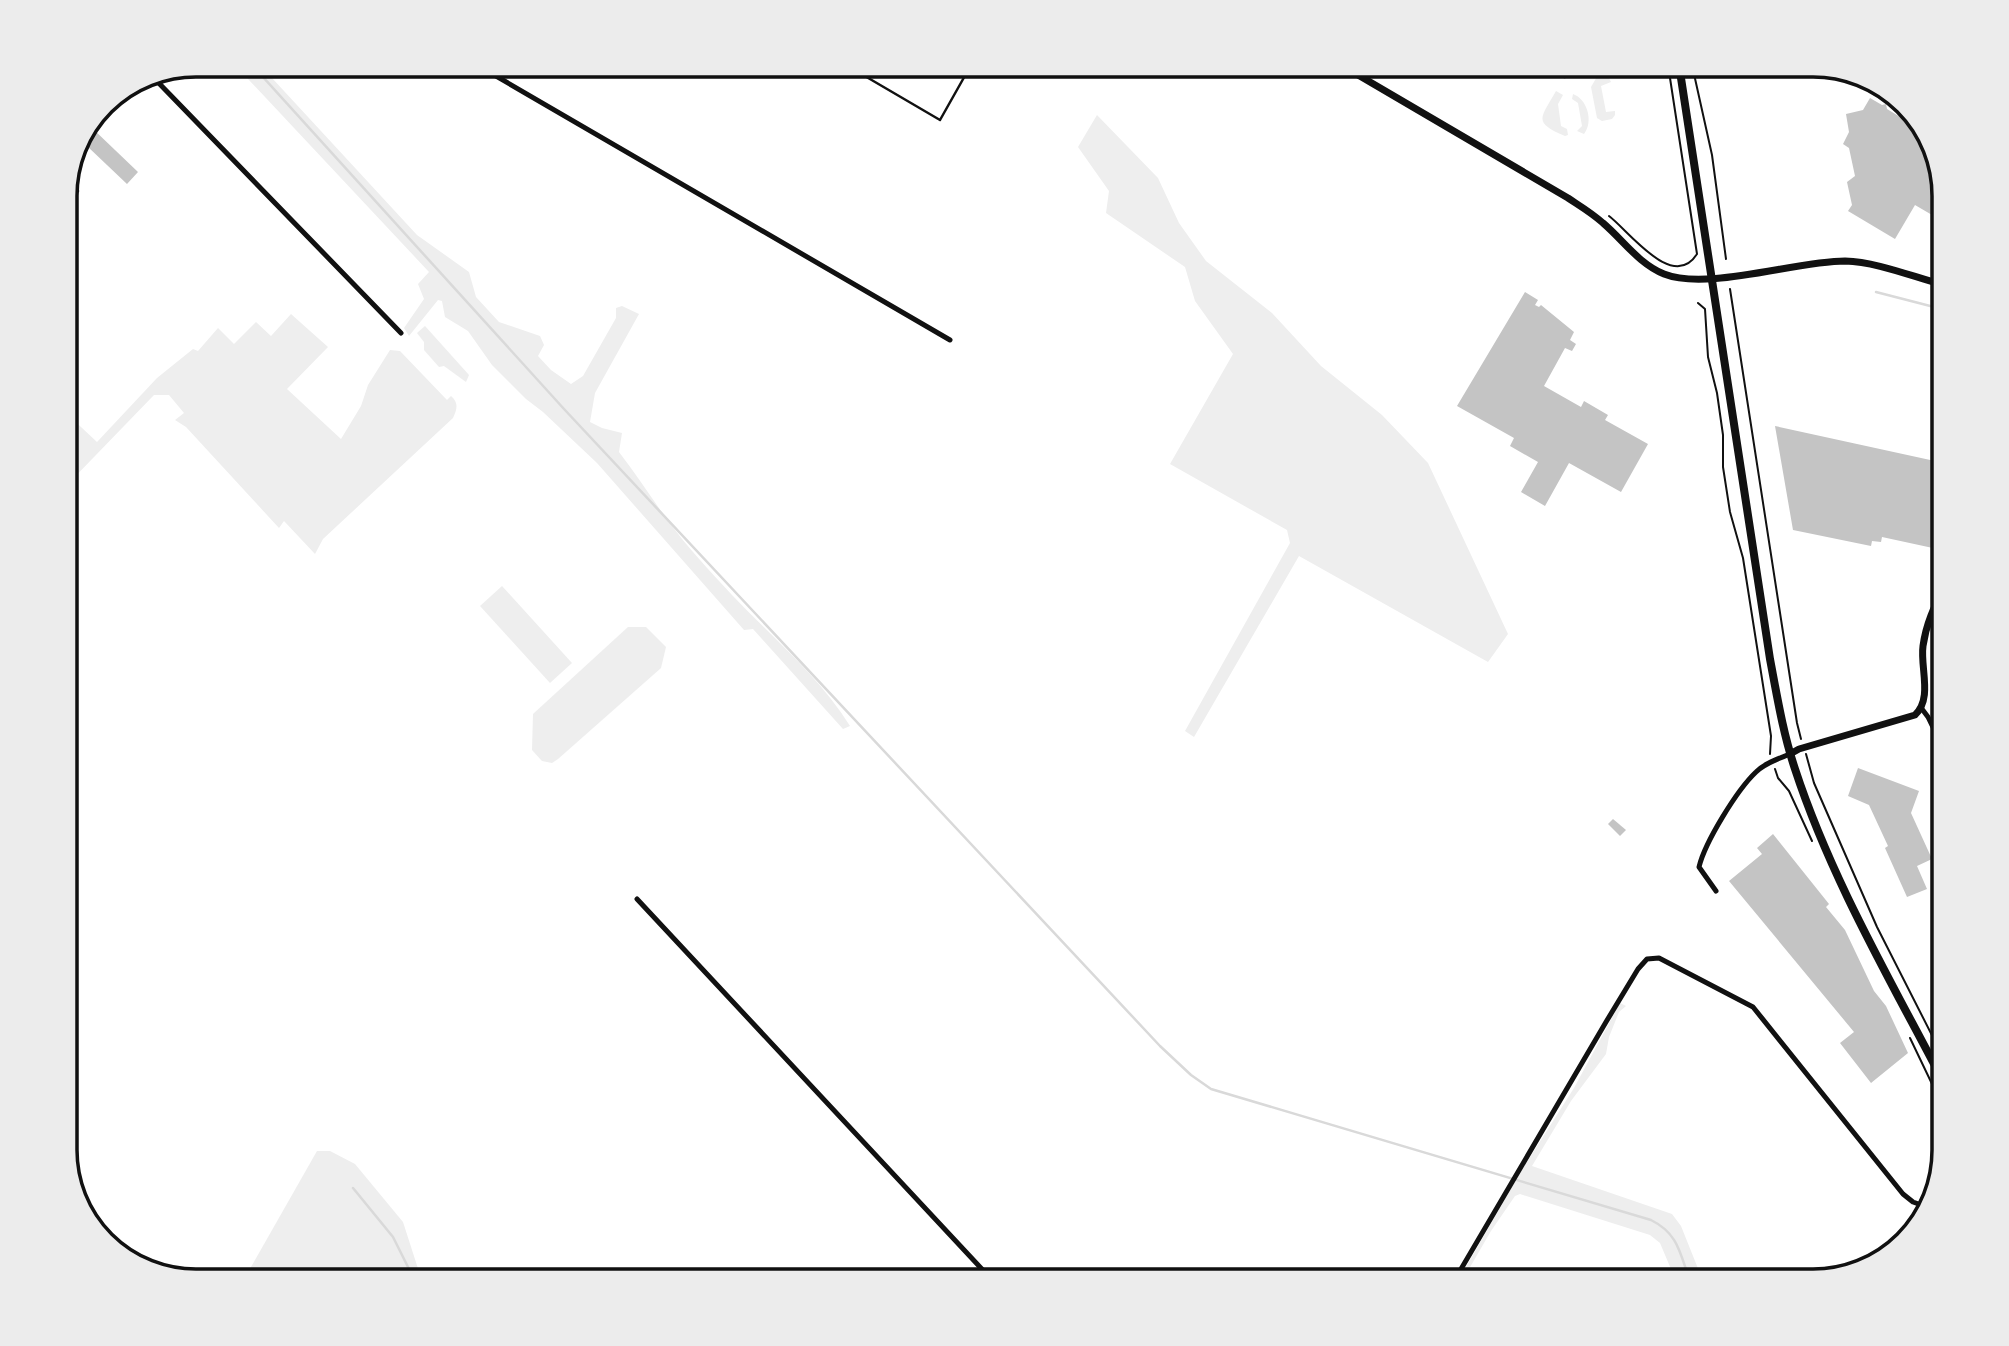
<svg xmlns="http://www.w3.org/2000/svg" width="2009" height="1346" font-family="'Noto Sans',sans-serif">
  <rect width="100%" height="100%" fill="#fff"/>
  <g fill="#eee">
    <path d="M235,65H260L417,235L469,272L476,297L499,322L540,336L544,345L538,356L551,370L571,384L583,376L616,318V308L622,306L639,314L595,393L590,422L602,428L622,433L619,452C637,475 652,499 669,522C687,547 711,572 732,595C772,637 819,676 850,726L843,729L753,629L744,630L597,463L543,412L526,399L492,365L468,331L445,317L442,301L438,300L409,336L404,328L424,299L418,284L429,272Z"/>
    <polygon points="1604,74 1608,76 1611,82 1601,86 1606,112 1615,111 1615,115 1612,119 1602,121 1597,118 1591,87 1598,75"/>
    <path d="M1556,91L1563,95L1558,104L1561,126L1567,129L1568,135L1565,136C1532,122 1541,118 1556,91Z"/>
    <path d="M1573,94C1587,99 1594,121 1584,134L1577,131L1582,126L1578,103L1572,99Z"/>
    <polygon points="1097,115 1158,178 1179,223 1206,261 1272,313 1321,366 1382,415 1428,463 1508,634 1488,662 1299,556 1194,737 1185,731 1290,543 1287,530 1170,464 1233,354 1195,301 1185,267 1106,213 1109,191 1078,147"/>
    <path d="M291,314L328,347L287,389L341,439L361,406L368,385L390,350L400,351L447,400L451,396C459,403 457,409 453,418L323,539L315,554L284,521L279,528L186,427L175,420L184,413L169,395H154L65,487V412L97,442L157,378L193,349L198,351L218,328L234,344L256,322L271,336Z"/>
    <polygon points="425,326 469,375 466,382 444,366 439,367 424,350 424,342 417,333"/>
    <polygon points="502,586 572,663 550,683 480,606"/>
    <polygon points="628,627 646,627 666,647 661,668 558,759 552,763 542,761 532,750 533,714"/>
    <polygon points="1620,1003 1626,1006 1619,1012 1609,1037 1606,1054 1571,1101 1532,1166 1672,1214 1681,1226 1703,1281 1676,1281 1660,1243 1650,1235 1520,1194 1515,1196 1491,1231 1462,1281 1458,1281 1520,1173 1574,1088"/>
    <polygon points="317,1151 330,1151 355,1164 403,1222 422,1281 243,1281"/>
  </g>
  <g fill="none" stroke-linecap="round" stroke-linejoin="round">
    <g stroke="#d9d9d9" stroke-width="2.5">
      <path d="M252,65L564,409L1160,1046L1191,1075L1211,1089L1651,1220C1679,1234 1680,1254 1690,1281"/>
      <polyline points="1876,292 1938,308"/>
      <polyline points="353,1188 393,1237 415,1281"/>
    </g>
  </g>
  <g fill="#c4c4c4">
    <polygon points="1540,65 1574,65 1565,79"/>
    <polygon points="1870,98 1882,105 1886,104 1887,109 1910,123 1915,122 1916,126 1931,138 1944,196 1944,222 1915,205 1895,239 1848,211 1852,205 1847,182 1855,176 1849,148 1843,144 1849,132 1846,114 1863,110"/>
    <polygon points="92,128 138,172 127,184 87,146 82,151"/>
    <polygon points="1525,292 1538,300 1535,305 1539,307 1541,305 1574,332 1570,340 1576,344 1572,351 1565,348 1544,386 1581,407 1584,401 1608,415 1605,420 1648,444 1621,492 1569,463 1545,506 1521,492 1538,462 1510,446 1514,438 1457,406"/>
    <polygon points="1775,426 1944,463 1944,546 1942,550 1882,537 1881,542 1872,541 1871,546 1793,530"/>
    <polygon points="1858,768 1919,791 1911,813 1932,859 1917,866 1927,889 1907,897 1885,848 1888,846 1869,805 1848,796"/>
    <polygon points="1613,819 1626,830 1620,836 1608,824"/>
    <polygon points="1773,834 1829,904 1826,907 1845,930 1874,991 1886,1006 1908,1053 1871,1083 1840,1043 1854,1032 1729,881 1762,854 1757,848"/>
  </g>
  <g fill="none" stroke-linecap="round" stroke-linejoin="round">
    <g stroke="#111" stroke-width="2">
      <polyline points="1692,65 1712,155 1726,259"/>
      <path d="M1609,216C1629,231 1673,292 1697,254L1668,65"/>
      <polyline points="1730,289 1797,723 1801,739"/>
      <polyline points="1698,303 1705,309 1708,357 1717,393 1723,435 1723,467 1730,512 1743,558 1771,736 1770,754"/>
      <polyline points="1806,754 1814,783 1877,927 1944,1059"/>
      <polyline points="1775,769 1778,778 1789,791 1812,841"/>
      <polyline points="1910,1038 1944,1109"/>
    </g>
    <g stroke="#111" stroke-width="2.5">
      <polyline points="846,65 940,120 971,65"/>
      <polyline points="65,204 78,191"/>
    </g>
    <g stroke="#111" stroke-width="5">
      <polyline points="477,65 950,340"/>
      <polyline points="150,74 401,333"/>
      <polyline points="1922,709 1928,717 1944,750"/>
      <path d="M1716,891L1699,867C1705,842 1737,790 1756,772C1765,763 1778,759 1790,754"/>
      <polyline points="637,899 993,1281"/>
      <polyline points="1454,1281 1606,1022 1638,969 1647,959 1659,958 1753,1007 1903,1194 1913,1202 1927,1207"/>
    </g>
    <g stroke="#111" stroke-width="7">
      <path d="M1341,65L1568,198C1580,206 1592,213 1603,223C1623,240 1639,264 1664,274C1707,291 1796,261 1845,261C1878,262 1913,277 1944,285"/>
      <path d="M1790,754L1799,749L1915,715C1933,698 1920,668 1923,646C1926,624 1934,607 1944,588"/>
    </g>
    <path stroke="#111" stroke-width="8" d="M1679,65L1770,659C1777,696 1783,733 1795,769C1831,879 1891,981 1944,1083"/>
  </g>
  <path d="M0 0H2009V1346H0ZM196 77H1813A119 119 0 0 1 1932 196V1150A119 119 0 0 1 1813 1269H196A119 119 0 0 1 77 1150V196A119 119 0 0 1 196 77Z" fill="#ececec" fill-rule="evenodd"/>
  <path fill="none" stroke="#111" stroke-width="3.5" d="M196 77H1813A119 119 0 0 1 1932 196V1150A119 119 0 0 1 1813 1269H196A119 119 0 0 1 77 1150V196A119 119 0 0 1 196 77Z"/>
</svg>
